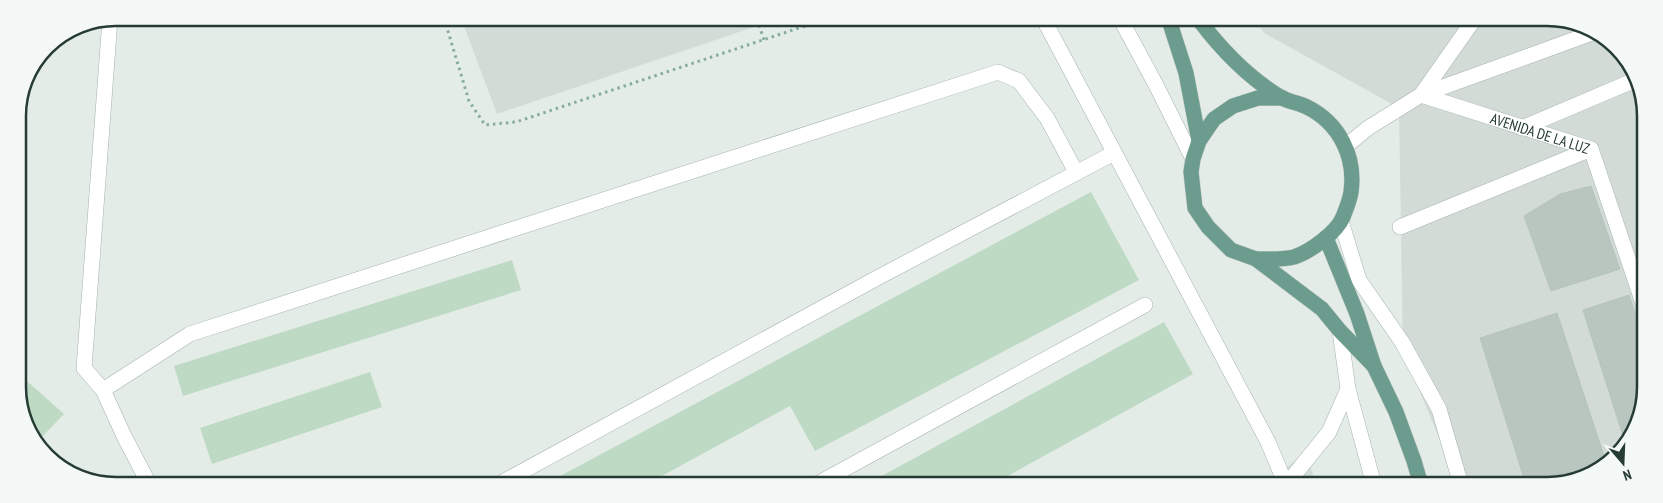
<svg xmlns="http://www.w3.org/2000/svg" width="1663" height="503" font-family="'PT Sans Narrow',sans-serif">
  <rect width="100%" height="100%" fill="#e3ece7"/>
  <g fill="#d2dbd6">
    <polygon points="461,18 777,19 497,114"/>
    <polygon points="1256,20 1572,21 1621,51 1644,97 1642,412 1607,465 1553,485 1459,485 1403,352 1399,108 1264,33"/>
    <polygon points="1306,452 1316,485 1264,485"/>
  </g>
  <g fill="#bedac4">
    <polygon points="1091,192 1139,280 815,451 790,406 649,483 547,483"/>
    <polygon points="512,260 521,290 183,396 174,366"/>
    <polygon points="1164,322 1193,374 993,484 867,484"/>
    <polygon points="370,372 382,407 212,464 200,428"/>
    <polygon points="19,374 64,414 37,442 19,406"/>
  </g>
  <g fill="#b9c6c0" stroke="#b6c4be">
    <polygon points="1591,186 1620,269 1551,291 1524,216 1560,194"/>
    <polygon points="1629,295 1643,337 1642,412 1624,439 1583,310"/>
    <polygon points="1557,313 1607,465 1553,485 1526,485 1480,338"/>
  </g>
  <g fill="none" stroke-linecap="round" stroke-linejoin="round">
    <defs>
      <g id="lane">
        <polyline points="1044,20 1268,442 1286,485"/>
        <polyline points="1121,20 1156,85 1193,159"/>
        <polyline points="1341,221 1359,280 1402,342 1439,409 1461,485"/>
        <polyline points="1400,227 1591,149"/>
        <polyline points="1340,331 1348,389 1374,485"/>
        <polyline points="1286,485 1329,432 1348,389"/>
      </g>
      <g id="street">
        <polyline points="110,19 84,368 103,390 190,334 998,72 1019,81 1047,118 1076,172"/>
        <polyline points="1473,21 1421,95 1592,33"/>
        <polyline points="1522,128 1635,80"/>
        <path id="s1" d="M1346,146L1368,128L1421,95L1591,149L1643,303"/>
        <polyline points="103,390 124,436 148,482"/>
        <polyline points="501,483 877,278 1114,153"/>
        <polyline points="817,484 1145,305"/>
      </g>
      <g id="primary">
        <polyline points="1169,20 1186,73 1199,141"/>
        <path d="M1199,20C1221,49 1250,79 1282,98C1290,102 1299,103 1307,107C1339,123 1356,156 1351,192C1350,200 1346,209 1343,217C1337,232 1310,252 1294,257C1282,260 1268,259 1256,259"/>
        <polyline points="1283,98 1258,98 1233,106 1214,119 1199,141 1193,159 1191,172 1195,208 1208,227 1231,250 1256,259 1322,309 1340,331 1374,366"/>
        <polyline points="1326,238 1357,314 1374,366 1396,412 1414,461 1421,485"/>
      </g>
    </defs>
    <use href="#lane" stroke="#a6b3ae" stroke-width="16"/>
    <use href="#street" stroke="#a6b3ae" stroke-width="16"/>
    <use href="#primary" stroke="#c2c8c6" stroke-width="16"/>
    <g stroke="#87ac9e" stroke-width="3" stroke-dasharray="2.5 4" stroke-linecap="butt">
      <polyline points="444,18 469,101 485,125 516,122 826,19"/>
      <polyline points="757,19 764,40"/>
    </g>
    <use href="#lane" stroke="#fff" stroke-width="15"/>
    <use href="#street" stroke="#fff" stroke-width="15"/>
    <use href="#primary" stroke="#6c9c8d" stroke-width="15"/>
  </g>
  <g text-anchor="middle" dominant-baseline="central" stroke-width="4.5" stroke-linejoin="round" paint-order="stroke">
    <g font-size="15" fill="#253b34" stroke="#f4f8f6">
      <text stroke="none"><textPath href="#s1" startOffset="216">AVENIDA DE LA LUZ</textPath></text>
    </g>
  </g>
  <path d="M0 0H1663V503H0ZM116 26H1547A90 90 0 0 1 1637 116V387A90 90 0 0 1 1547 477H116A90 90 0 0 1 26 387V116A90 90 0 0 1 116 26Z" fill="#f4f8f6" fill-rule="evenodd"/>
  <path fill="none" stroke="#253b34" stroke-width="2.5" d="M116 26H1547A90 90 0 0 1 1637 116V387A90 90 0 0 1 1547 477H116A90 90 0 0 1 26 387V116A90 90 0 0 1 116 26Z"/>
  <g transform="translate(1623 463) rotate(161)" stroke="#f4f8f6" stroke-width="4" paint-order="stroke">
  <path d="M0-4L9 19L0 12L-9 19Z" fill="#253b34"/>
  <text y="-8" font-size="14" font-weight="bold" text-anchor="middle" fill="#253b34">N</text>
  </g>
</svg>
